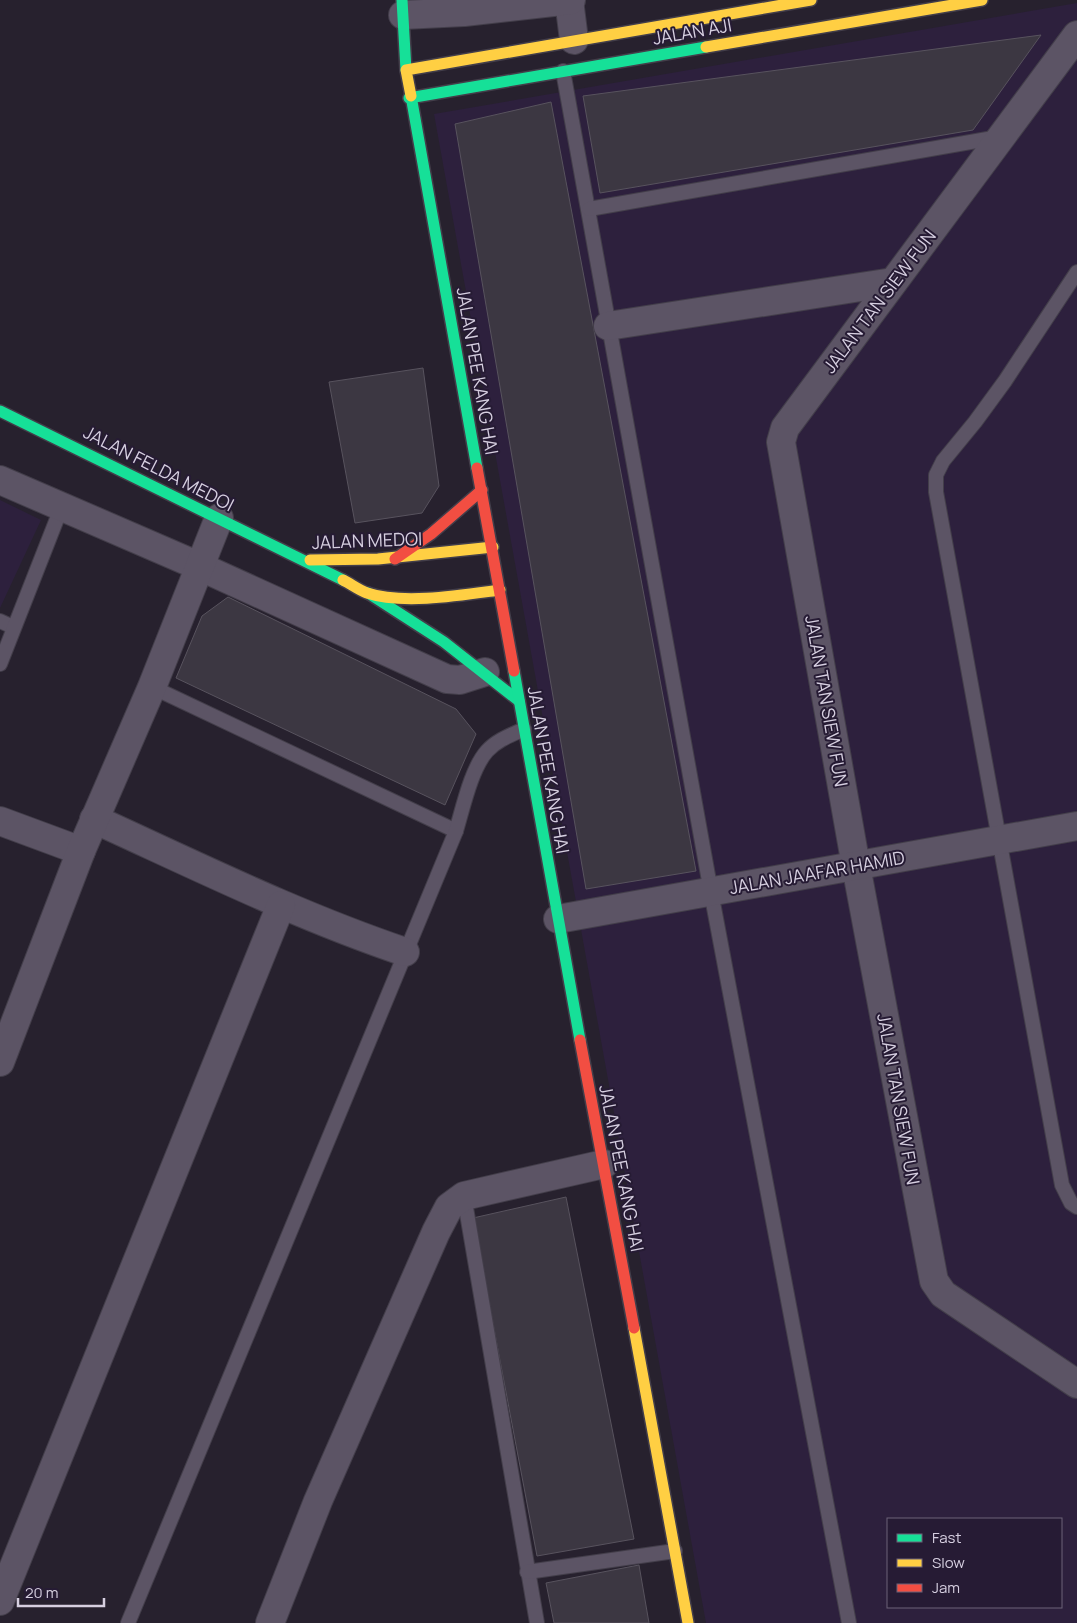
<svg xmlns="http://www.w3.org/2000/svg" width="1077" height="1623" font-family="Manrope,sans-serif">
  <rect width="100%" height="100%" fill="#27212e"/>
  <g fill="#2d203d" fill-rule="evenodd">
    <path d="M1077,3V1623H706L434,114ZM888,1519H1061V1607H888Z"/>
    <polygon points="0,500 41,520 0,608"/>
  </g>
  <g fill="#3c3742" stroke="#58535e">
    <polygon points="1041,35 973,130 600,193 583,96"/>
    <polygon points="551,102 696,871 586,889 455,124"/>
    <polygon points="423,368 439,486 422,513 355,523 329,382"/>
    <polygon points="228,597 456,709 476,734 445,805 176,678 202,616"/>
    <polygon points="566,1197 634,1539 537,1556 473,1218"/>
    <polygon points="639,1565 649,1623 554,1623 546,1583"/>
  </g>
  <g fill="none" stroke-linecap="round" stroke-linejoin="round">
    <defs>
      <g id="lane">
        <polyline points="563,71 711,892 849,1623"/>
        <polyline points="589,209 999,137"/>
        <polyline points="1077,272 1005,381 975,422 943,461 936,475 936,492 1062,1185 1071,1203 1077,1207"/>
        <polyline points="0,621 13,627"/>
        <polyline points="0,664 62,506"/>
        <polyline points="152,687 456,831"/>
        <polyline points="464,1196 537,1623"/>
        <polyline points="527,1572 675,1551"/>
        <path d="M128,1623L456,831C463,808 471,769 487,751C497,740 511,735 524,729"/>
      </g>
      <g id="street">
        <polyline points="569,0 574,40"/>
        <polyline points="403,15 464,12 571,0"/>
        <polyline points="1077,35 785,428 781,442 856,866 934,1281 943,1294 1077,1384"/>
        <polyline points="608,326 893,282"/>
        <polyline points="0,480 201,567 447,679 460,680 485,672"/>
        <path d="M94,819C197,866 298,916 405,952"/>
        <polyline points="0,821 81,851"/>
        <polyline points="558,919 1077,826"/>
        <polyline points="0,1062 81,851 152,687 219,518"/>
        <polyline points="0,1601 281,905"/>
        <polyline points="270,1623 318,1501 436,1232 449,1207 464,1196 604,1164"/>
      </g>
      <g id="fast">
        <polyline points="402,0 406,70"/>
        <polyline points="411,96 477,468"/>
        <polyline points="409,98 706,47"/>
        <polyline points="0,411 343,580"/>
        <polyline points="368,593 444,642 519,701"/>
        <polyline points="514,671 580,1040"/>
      </g>
      <g id="slow">
        <polyline points="706,47 982,0"/>
        <polyline points="411,96 406,70 811,0"/>
        <polyline points="310,560 378,559 493,547"/>
        <path d="M343,580C351,584 359,590 367,593C403,605 463,595 500,590"/>
        <polyline points="634,1328 688,1623"/>
      </g>
      <g id="jam">
        <polyline points="477,468 514,671"/>
        <polyline points="395,559 431,534 482,490"/>
        <polyline points="580,1040 634,1328"/>
      </g>
    </defs>
    <use href="#lane" stroke="#433e4a" stroke-width="16"/>
    <use href="#street" stroke="#433e4a" stroke-width="30"/>
    <use href="#fast" stroke="#433e4a" stroke-width="14"/>
    <use href="#slow" stroke="#433e4a" stroke-width="14"/>
    <use href="#jam" stroke="#433e4a" stroke-width="14"/>
    <use href="#lane" stroke="#5c5465" stroke-width="14"/>
    <use href="#street" stroke="#5c5465" stroke-width="28"/>
    <use href="#fast" stroke="#16e098" stroke-width="11"/>
    <use href="#slow" stroke="#ffcf43" stroke-width="11"/>
    <use href="#jam" stroke="#f24e42" stroke-width="11"/>
  </g>
  <g text-anchor="middle" dominant-baseline="central" stroke-width="4" stroke-linejoin="round" paint-order="stroke">
    <g font-size="18" fill="#d6cfe0" stroke="#261b34">
      <text transform="translate(692 31) rotate(-10)">JALAN AJI</text>
      <text transform="translate(879 301) rotate(-53)">JALAN TAN SIEW FUN</text>
      <text transform="translate(478 371) rotate(80)">JALAN PEE KANG HAI</text>
      <text transform="translate(159 468) rotate(27)">JALAN FELDA MEDOI</text>
      <text transform="translate(367 540) rotate(-2)">JALAN MEDOI</text>
      <text transform="translate(827 701) rotate(80)">JALAN TAN SIEW FUN</text>
      <text transform="translate(549 770) rotate(80)">JALAN PEE KANG HAI</text>
      <text transform="translate(817 872) rotate(-10)">JALAN JAAFAR HAMID</text>
      <text transform="translate(899 1099) rotate(80)">JALAN TAN SIEW FUN</text>
      <text transform="translate(622 1168) rotate(79)">JALAN PEE KANG HAI</text>
    </g>
  </g>
  <rect x="887" y="1518" width="175" height="90" fill="#261b34" stroke="#6c6379"/>
  <rect x="897" y="1534" width="25" height="8" fill="#16e098" stroke="#6c6379"/>
  <text x="932" y="1543" font-size="15" fill="#d6cfe0">Fast</text>
  <rect x="897" y="1559" width="25" height="8" fill="#ffcf43" stroke="#6c6379"/>
  <text x="932" y="1568" font-size="15" fill="#d6cfe0">Slow</text>
  <rect x="897" y="1584" width="25" height="8" fill="#f24e42" stroke="#6c6379"/>
  <text x="932" y="1593" font-size="15" fill="#d6cfe0">Jam</text>
  <path d="M18 1598v8h86v-8" fill="none" stroke="#d6cfe0" stroke-width="2.5"/>
  <text x="25" y="1598" font-size="15" fill="#d6cfe0" stroke="#261b34" stroke-width="4" paint-order="stroke">20 m</text>
</svg>
